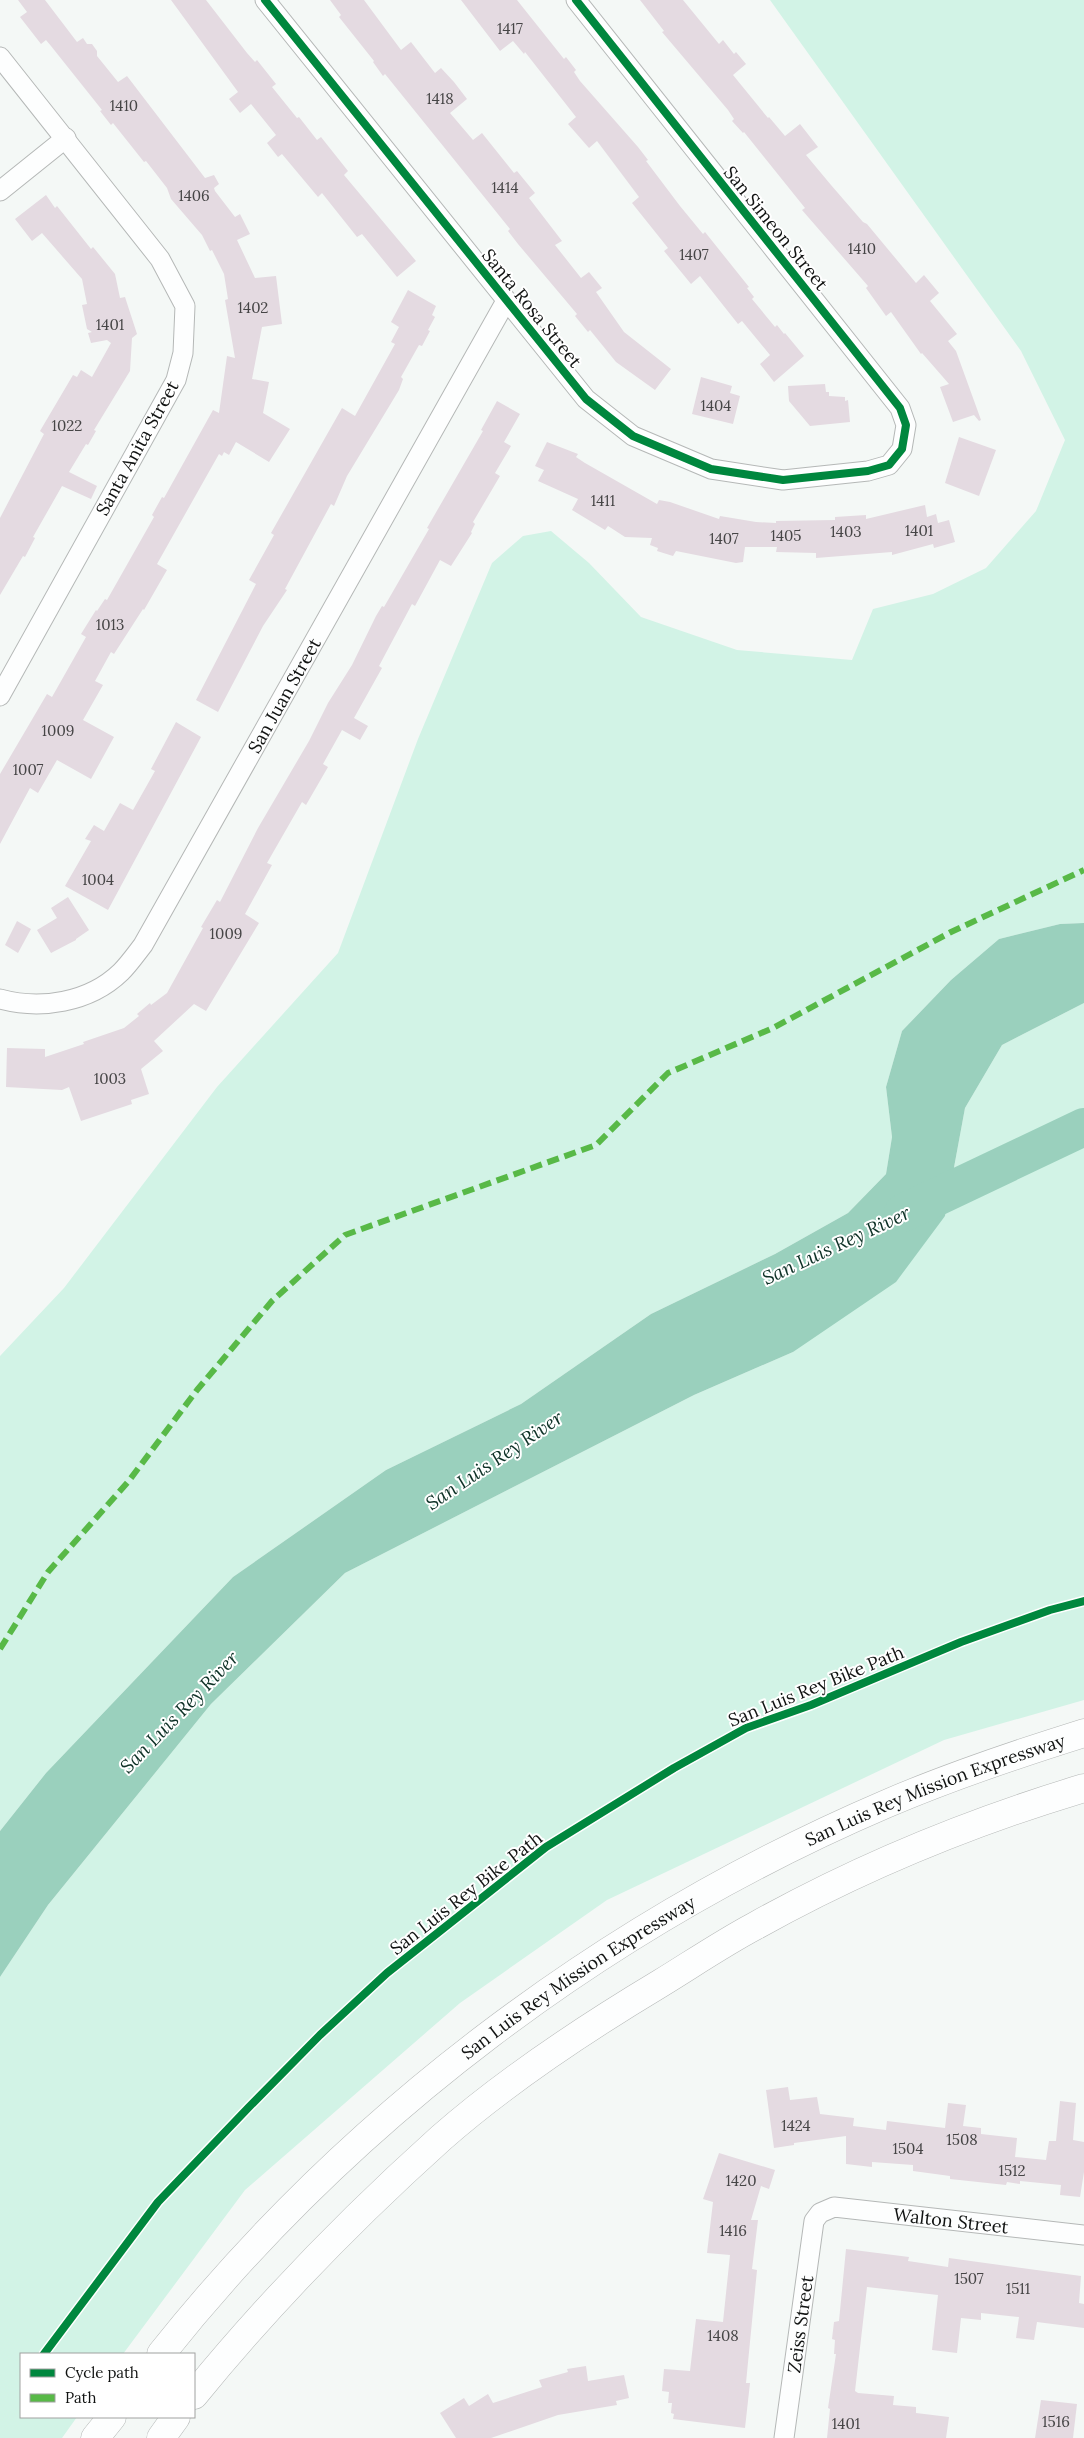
<svg xmlns="http://www.w3.org/2000/svg" width="1084" height="2438" font-family="Lora,serif">
  <rect width="100%" height="100%" fill="#f4f8f6"/>
  <g fill="#d2f3e6">
    <polygon points="770,0 1084,0 1084,923 1060,924 999,939 951,980 902,1031 886,1087 892,1137 886,1174 848,1213 775,1254 651,1314 521,1404 386,1470 233,1577 46,1773 0,1831 0,1356 64,1288 217,1087 338,953 418,739 492,563 523,536 551,531 589,563 641,617 737,650 852,660 873,609 933,594 986,568 1036,511 1065,440 1021,351"/>
    <polygon points="1084,1003 1084,1700 944,1740 607,1900 460,2003 245,2190 123,2354 21,2354 21,2417 77,2417 62,2438 0,2438 0,1977 48,1905 211,1704 345,1573 694,1395 793,1352 945,1216 965,1108 1002,1045"/>
  </g>
  <polygon fill="#9ad0bd" points="1084,923 1084,1003 1002,1045 965,1108 945,1216 896,1282 793,1352 694,1395 345,1573 211,1704 48,1905 0,1977 0,1831 46,1773 233,1577 386,1470 521,1404 651,1314 775,1254 848,1213 886,1174 892,1137 886,1087 902,1031 951,980 999,939 1060,924"/>
  <g fill="none" stroke-linecap="round" stroke-linejoin="round">
    <polyline stroke="#9ad0bd" stroke-width="38" points="903,1213 1084,1127"/>
  </g>
  <g fill="#e4dae1">
    <polygon points="18,0 45,0 77,42 83,38 87,44 92,44 97,51 97,56 118,82 127,76 205,178 214,175 219,184 214,188 215,191 235,217 240,214 250,234 237,240 255,278 276,276 282,324 262,327 252,379 269,382 263,413 290,429 269,462 236,442 229,455 224,452 222,456 219,454 157,564 167,570 144,610 143,609 114,654 111,652 95,681 103,685 83,720 114,737 91,779 57,760 38,793 30,788 0,844 0,774 47,694 52,697 86,637 81,634 96,610 97,611 105,599 107,600 154,517 152,515 162,497 164,498 213,410 219,413 227,356 235,358 225,300 228,299 224,274 212,250 210,251 202,235 171,199 167,188 146,161 144,162 113,123 111,125 100,111 102,110 51,46 46,40 41,44 20,17 27,12"/>
    <polygon points="171,0 206,0 247,53 255,62 257,60 276,84 272,87 297,118 299,117 317,140 321,137 348,171 344,175 416,261 397,277 362,234 357,237 322,193 318,197 282,154 278,157 267,143 276,135 251,104 240,113 229,99 238,92"/>
    <polygon points="330,0 364,0 401,50 411,42 435,73 441,68 454,82 467,99 450,113 473,140 482,133 514,173 517,171 535,193 529,198 562,241 555,245 581,278 589,272 602,288 596,292 624,332 671,369 655,390 616,362 590,330 588,332 575,316 577,314 518,244 508,231 510,229 481,193 385,74 383,76 373,62 374,61 339,17 341,15"/>
    <polygon points="461,0 517,0 564,59 566,57 576,70 574,72 580,81 638,147 648,160 646,161 680,206 703,234 705,232 749,287 747,288 754,297 752,299 775,327 777,325 784,334 785,333 804,356 774,382 760,364 770,355 742,321 738,324 700,276 691,284 664,251 668,248 632,203 639,197 597,141 589,148 568,124 576,117 525,52 524,54 513,41 500,51"/>
    <polygon points="640,0 683,0 719,44 723,40 734,54 736,52 746,64 733,75 768,118 769,117 785,136 800,124 818,147 806,155 831,185 863,222 867,224 916,283 924,275 939,293 930,301 957,334 948,341 956,351 981,420 979,421 974,415 953,422 940,387 949,384 922,353 921,354 891,312 886,316 866,288 868,286 802,210 805,208 744,132 743,133 732,121 734,119 728,110 662,32 664,31"/>
    <polygon points="46,195 55,208 57,206 91,249 93,247 115,274 120,298 125,297 137,334 132,338 130,371 94,430 96,431 88,445 86,444 69,472 97,486 91,499 62,486 33,537 35,538 25,557 23,556 0,595 0,518 44,434 40,431 73,375 77,377 81,370 92,377 111,343 107,340 91,343 88,333 92,332 87,329 82,305 87,304 82,279 42,233 32,241 15,219"/>
    <polygon points="408,290 436,306 432,315 435,317 428,330 430,331 422,346 419,345 401,377 403,379 399,390 347,476 334,506 331,504 285,589 287,590 263,626 218,712 196,700 256,584 249,580 274,535 271,533 342,408 355,416 395,344 391,342 399,327 391,322"/>
    <polygon points="701,377 732,386 730,393 740,396 733,424 692,414"/>
    <polygon points="825,384 826,392 829,392 829,396 845,397 845,401 848,400 850,422 810,426 789,401 788,386"/>
    <polygon points="497,401 520,414 504,442 511,446 495,473 500,476 473,522 475,524 471,532 472,533 451,566 440,560 415,606 412,604 379,666 382,668 354,718 368,726 360,740 342,730 323,764 328,767 306,805 302,802 267,863 272,865 245,914 259,923 206,1011 194,1004 154,1041 163,1051 141,1069 149,1094 131,1100 132,1104 81,1121 69,1087 62,1090 6,1087 7,1048 45,1049 45,1057 84,1044 83,1042 124,1028 139,1016 137,1014 150,1003 151,1005 167,993 203,928 201,927 217,900 220,902 258,828 309,741 328,703 352,665 376,616 382,606 384,607 429,529 427,528 483,431 481,430"/>
    <polygon points="959,437 996,450 979,496 945,483"/>
    <polygon points="547,442 578,454 576,457 585,463 657,504 659,500 670,502 719,519 720,516 756,522 776,523 776,521 835,520 835,517 866,515 866,519 925,505 927,517 936,514 938,523 949,520 955,542 934,548 933,544 892,555 892,552 816,558 816,553 776,552 777,547 745,547 743,562 736,563 676,551 673,556 657,551 658,548 650,545 652,538 625,537 608,526 605,530 572,510 578,499 538,481 544,470 535,466"/>
    <polygon points="176,722 201,737 108,910 65,886 91,841 85,839 94,825 104,831 120,803 133,810 155,771 151,769"/>
    <polygon points="68,897 89,930 76,939 76,940 51,953 37,930 57,918 51,908"/>
    <polygon points="17,921 31,929 18,953 5,945"/>
    <polygon points="788,2087 790,2100 817,2097 820,2114 854,2118 853,2126 886,2130 887,2121 945,2128 948,2103 966,2105 963,2126 981,2128 981,2134 1017,2138 1015,2157 1046,2160 1049,2141 1056,2141 1060,2101 1076,2103 1073,2140 1084,2142 1084,2172 1080,2197 1060,2195 1061,2185 1020,2181 1020,2184 1007,2182 1006,2185 950,2179 950,2176 913,2171 913,2165 872,2162 872,2167 846,2164 846,2136 794,2143 794,2145 774,2148 766,2090"/>
    <polygon points="719,2153 775,2170 769,2189 761,2186 751,2220 758,2220 752,2269 757,2270 746,2383 750,2383 745,2428 673,2419 674,2414 671,2413 672,2403 668,2403 669,2392 662,2391 664,2369 690,2371 696,2319 723,2322 730,2255 707,2253 713,2202 703,2199"/>
    <polygon points="846,2249 909,2257 908,2261 948,2267 949,2258 1081,2276 1079,2303 1084,2304 1084,2328 1037,2322 1034,2340 1016,2338 1019,2317 981,2313 981,2320 961,2318 957,2353 932,2350 938,2295 867,2287 855,2391 858,2393 894,2396 893,2405 916,2407 916,2413 949,2417 946,2438 827,2438 830,2409 828,2408 836,2354 834,2354 835,2340 832,2339 834,2322 839,2321"/>
    <polygon points="586,2366 588,2381 624,2375 629,2398 616,2401 617,2405 558,2415 491,2438 456,2438 440,2413 464,2398 469,2406 488,2394 493,2403 542,2387 539,2380 568,2372 567,2369"/>
    <polygon points="1041,2400 1077,2404 1073,2438 1035,2438"/>
  </g>
  <g fill="none" stroke-linecap="round" stroke-linejoin="round">
    <defs>
      <g id="minor">
        <polyline points="265,0 586,399 633,436 711,469 783,480 868,471 889,465 902,449 906,425 900,408 576,0"/>
        <polyline points="0,57 160,259 185,306 183,353 176,380 0,696"/>
        <polyline points="0,191 66,138"/>
        <path id="s1" d="M0,999C40,1010 89,1003 121,972C129,964 136,954 143,945L506,301"/>
        <path id="s2" d="M784,2438L814,2221L820,2213L834,2207L1084,2235"/>
      </g>
      <g id="trunk">
        <path id="s3" d="M161,2354C351,2115 606,1924 886,1804C951,1776 1017,1754 1084,1733"/>
        <path d="M194,2395C269,2303 352,2218 441,2138C507,2080 586,2028 661,1983C692,1964 723,1943 755,1926C859,1868 971,1822 1084,1788"/>
        <polyline points="95,2438 112,2417"/>
        <polyline points="161,2438 176,2417"/>
      </g>
    </defs>
    <use href="#minor" stroke="#b5b8b7" stroke-width="21"/>
    <use href="#trunk" stroke="#b5b8b7" stroke-width="29"/>
    <use href="#minor" stroke="#fdfefe" stroke-width="19"/>
    <use href="#trunk" stroke="#fdfefe" stroke-width="28"/>
    <polyline stroke="#58b947" stroke-width="6" stroke-dasharray="12 6" stroke-linecap="butt" points="0,1649 48,1572 128,1482 197,1390 272,1301 345,1235 596,1145 668,1073 773,1028 951,932 1084,870"/>
    <defs>
      <g id="cycleway">
        <polyline points="265,0 586,399 633,436 711,469 783,480 868,471 889,465 902,449 906,425 900,408 576,0"/>
        <polyline points="44,2354 158,2202 249,2107 320,2035 387,1973 546,1847 674,1768 746,1728 811,1705 961,1642 1050,1610 1084,1601"/>
      </g>
    </defs>
    <use href="#cycleway" stroke="#fff" stroke-width="11"/>
    <use href="#cycleway" stroke="#00873e" stroke-width="8"/>
  </g>
  <g text-anchor="middle" dominant-baseline="central" stroke-width="4" stroke-linejoin="round" paint-order="stroke">
    <g font-size="15" fill="#464546">
      <text x="510" y="28">1417</text>
      <text x="440" y="98">1418</text>
      <text x="124" y="105">1410</text>
      <text x="505" y="187">1414</text>
      <text x="194" y="195">1406</text>
      <text x="862" y="248">1410</text>
      <text x="694" y="254">1407</text>
      <text x="253" y="307">1402</text>
      <text x="110" y="324">1401</text>
      <text x="716" y="405">1404</text>
      <text x="67" y="425">1022</text>
      <text x="603" y="500">1411</text>
      <text x="919" y="530">1401</text>
      <text x="846" y="531">1403</text>
      <text x="786" y="535">1405</text>
      <text x="724" y="538">1407</text>
      <text x="110" y="624">1013</text>
      <text x="58" y="730">1009</text>
      <text x="28" y="769">1007</text>
      <text x="98" y="879">1004</text>
      <text x="226" y="933">1009</text>
      <text x="110" y="1078">1003</text>
      <text x="796" y="2125">1424</text>
      <text x="962" y="2139">1508</text>
      <text x="908" y="2148">1504</text>
      <text x="1012" y="2170">1512</text>
      <text x="741" y="2180">1420</text>
      <text x="733" y="2230">1416</text>
      <text x="969" y="2278">1507</text>
      <text x="1018" y="2288">1511</text>
      <text x="723" y="2335">1408</text>
      <text x="1056" y="2421">1516</text>
      <text x="846" y="2423">1401</text>
    </g>
    <g font-size="18" fill="#111312" stroke="#fff">
      <text transform="translate(776 228) rotate(51)">San Simeon Street</text>
      <text transform="translate(532 308) rotate(51)">Santa Rosa Street</text>
      <text transform="translate(137 448) rotate(-61)">Santa Anita Street</text>
      <text stroke="none"><textPath href="#s1" startOffset="451">San Juan Street</textPath></text>
      <text transform="translate(816 1686) rotate(-22)">San Luis Rey Bike Path</text>
      <text stroke="none"><textPath href="#s3" startOffset="970">San Luis Rey Mission Expressway</textPath></text>
      <text transform="translate(466 1893) rotate(-38)">San Luis Rey Bike Path</text>
      <text stroke="none"><textPath href="#s3" startOffset="565">San Luis Rey Mission Expressway</textPath></text>
      <text stroke="none"><textPath href="#s2" startOffset="362">Walton Street</textPath></text>
      <text stroke="none"><textPath href="#s2" startOffset="115">Zeiss Street</textPath></text>
    </g>
    <g font-size="19" font-style="italic" fill="#0d3126" stroke="#fff">
      <text transform="translate(836 1245) rotate(-25)">San Luis Rey River</text>
      <text transform="translate(494 1460) rotate(-34)">San Luis Rey River</text>
      <text transform="translate(179 1712) rotate(-46)">San Luis Rey River</text>
    </g>
  </g>
  <rect x="20" y="2353" width="175" height="65" fill="#ffffff" stroke="#a0a1a0"/>
  <rect x="30" y="2369" width="25" height="8" fill="#00873e" stroke="#a0a1a0"/>
  <text x="65" y="2378" font-size="15" fill="#111312">Cycle path</text>
  <rect x="30" y="2394" width="25" height="8" fill="#58b947" stroke="#a0a1a0"/>
  <text x="65" y="2403" font-size="15" fill="#111312">Path</text>
</svg>
